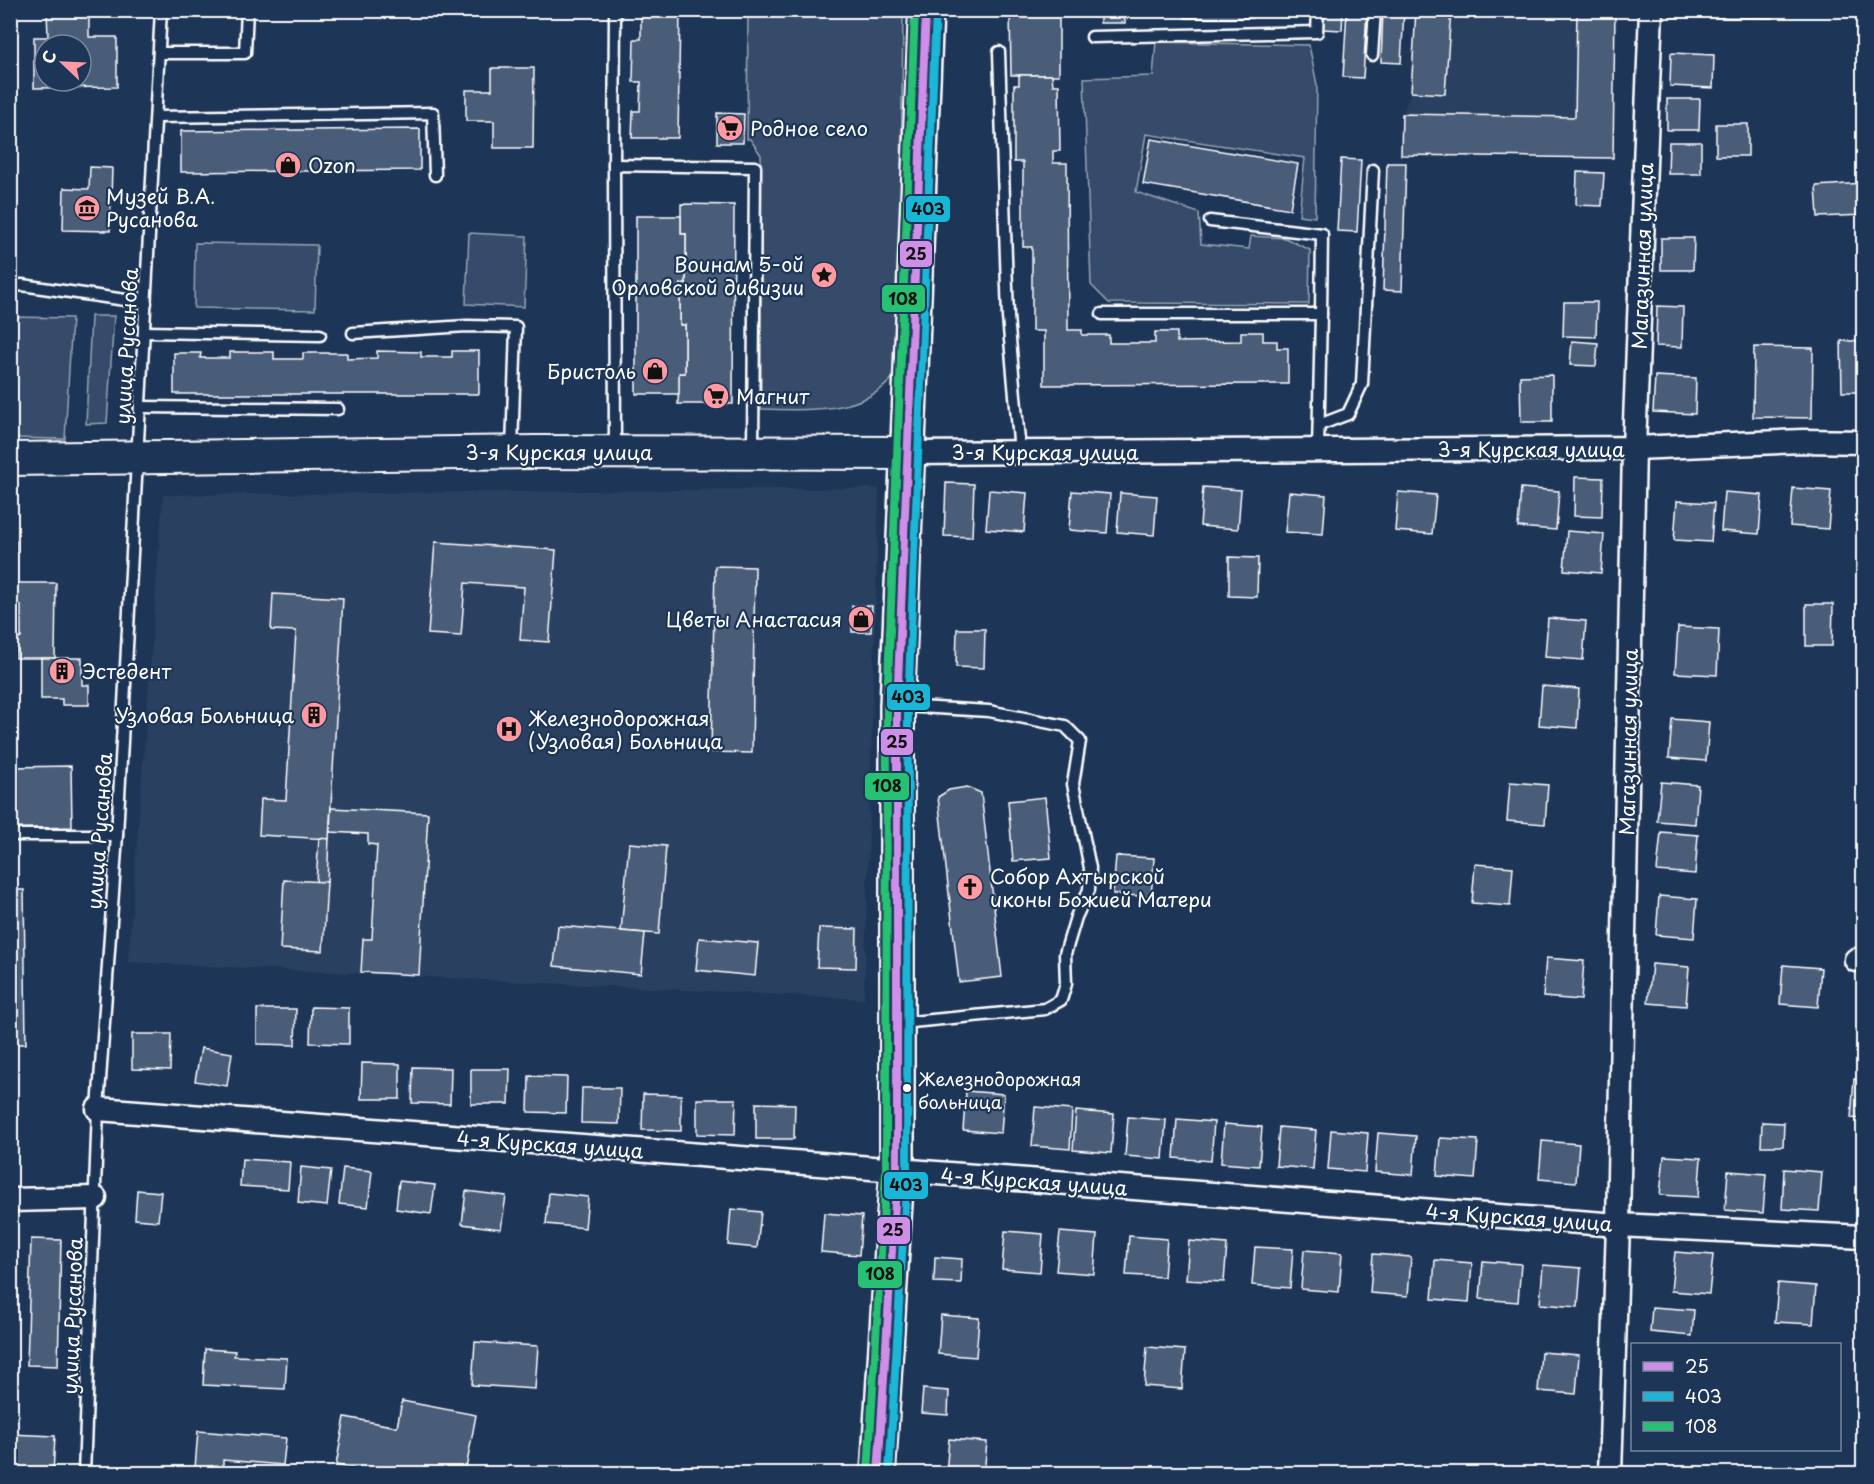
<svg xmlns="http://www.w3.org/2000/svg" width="1874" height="1484" font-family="'Playpen Sans',sans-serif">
  <rect width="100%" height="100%" fill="#1d3557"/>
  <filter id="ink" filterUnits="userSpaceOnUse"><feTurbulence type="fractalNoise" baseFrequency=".0167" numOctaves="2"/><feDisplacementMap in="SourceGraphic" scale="12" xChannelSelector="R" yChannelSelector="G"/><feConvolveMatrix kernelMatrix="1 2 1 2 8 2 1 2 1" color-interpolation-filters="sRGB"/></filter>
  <g filter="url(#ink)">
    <g fill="#2a4161">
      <polygon points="1416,11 1615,11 1613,158 1401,155 1402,114 1411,92"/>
      <polygon points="879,488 864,999 128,962 163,495"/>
    </g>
    <g fill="#364b69" stroke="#9aa5b4" stroke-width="1.5">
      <path d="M748,11H903L899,369C871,415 808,410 761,409V155L750,139H747Z"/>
      <polygon points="1156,42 1309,45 1317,85 1315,217 1299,215 1305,158 1146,134 1136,192 1199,213 1201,244 1249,249 1251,236 1285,238 1310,250 1309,304 1109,303 1091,285 1084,78 1153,76"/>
      <polygon points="469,233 527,236 524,307 466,304"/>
      <polygon points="195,243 317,245 315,310 194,308"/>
      <polygon points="91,316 114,316 107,423 86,424"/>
      <polygon points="11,317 72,318 65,439 11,438"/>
    </g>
    <g fill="#4a5d79" stroke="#fff" stroke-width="1.5" fill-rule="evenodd">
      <path d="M47,10H89V37H117V87L34,88V37H48ZM45,45H81V81H45Z"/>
      <polygon points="641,10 680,10 678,138 632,138 633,111 640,111 641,82 633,82 634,39 641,39"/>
      <polygon points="1010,10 1059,10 1059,75 1011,75"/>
      <polygon points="1059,10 1272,10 1252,11 1252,18 1185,18 1185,12 1125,12 1125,23 1100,23 1100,11"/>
      <polygon points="1323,10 1343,10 1342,30 1322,29"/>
      <polygon points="1347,10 1367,10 1363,78 1343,77"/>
      <polygon points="1383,10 1404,10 1401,63 1381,62"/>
      <polygon points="1416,10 1451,10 1445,94 1411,92"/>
      <rect x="1451" y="10" width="76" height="5"/>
      <polygon points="1577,10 1615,10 1613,158 1401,155 1402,114 1575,117"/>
      <polygon points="1670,10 1773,10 1773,18 1670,17"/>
      <polygon points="1671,53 1714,55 1713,88 1670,86"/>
      <polygon points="492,68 534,68 533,148 494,148 494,121 466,121 466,90 492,90"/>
      <polygon points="1019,75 1052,75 1053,85 1059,85 1060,151 1053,151 1053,163 1067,163 1068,330 1082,330 1082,335 1109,335 1109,343 1155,343 1155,332 1177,332 1177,342 1241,341 1241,332 1263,332 1263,341 1277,341 1277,348 1288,348 1288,384 1044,385 1044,331 1032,331 1032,247 1023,247 1023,162 1014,162 1014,85 1019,85"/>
      <polygon points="1667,99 1700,99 1699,130 1667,130"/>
      <polygon points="717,113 744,114 743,143 717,143"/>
      <rect x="1716" y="124" width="32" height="32"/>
      <polygon points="420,129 420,170 181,172 181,131"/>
      <polygon points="1151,139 1298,164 1290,209 1143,184"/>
      <polygon points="1669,142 1701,142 1701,174 1668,174"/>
      <polygon points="1341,159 1361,160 1357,232 1337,231"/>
      <polygon points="1387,163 1406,163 1402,291 1383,290"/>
      <polygon points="90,167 112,168 110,231 63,230 64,188 89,189"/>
      <polygon points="1577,172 1604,173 1602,206 1576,205"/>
      <polygon points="1864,183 1864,215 1818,217 1816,186"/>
      <polygon points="681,204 734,205 733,404 678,404 679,373 685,373 685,325 680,325 680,284 686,284 686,234 681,234"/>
      <polygon points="636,216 681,216 681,234 686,234 686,284 680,284 680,325 685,325 685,373 679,373 679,394 636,394"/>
      <polygon points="1661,238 1694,238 1693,270 1661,270"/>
      <polygon points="1564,302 1597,302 1596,337 1563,336"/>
      <polygon points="1657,306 1683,307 1682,347 1656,346"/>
      <polygon points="1572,341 1598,343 1596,366 1570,365"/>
      <polygon points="1841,341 1864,341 1864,392 1842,392"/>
      <polygon points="1754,347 1813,348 1812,418 1753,417"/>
      <polygon points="377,351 421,352 421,357 452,357 452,351 479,351 479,394 174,394 174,353 201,353 200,358 230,358 230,352 274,352 274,359 303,359 303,353 347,353 347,359 377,358"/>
      <polygon points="1552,375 1552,422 1521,422 1520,376"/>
      <polygon points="1655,376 1696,378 1695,414 1653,412"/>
      <polygon points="1575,477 1603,478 1602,517 1574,516"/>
      <polygon points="946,483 974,484 972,537 944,536"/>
      <polygon points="1203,487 1241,490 1238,529 1200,526"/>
      <polygon points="1521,488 1559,491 1556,530 1518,527"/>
      <polygon points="1793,488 1831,491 1828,529 1790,526"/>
      <polygon points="989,490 1027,493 1024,532 986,529"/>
      <polygon points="1072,491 1110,494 1107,533 1069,530"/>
      <polygon points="1289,492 1326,495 1323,534 1285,532"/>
      <polygon points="1398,492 1436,495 1432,534 1395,531"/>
      <polygon points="1724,492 1762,495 1759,534 1721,531"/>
      <polygon points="1120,493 1157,496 1154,535 1117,532"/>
      <polygon points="1677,501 1714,503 1711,542 1674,540"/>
      <polygon points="1567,531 1604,534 1601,573 1564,570"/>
      <polygon points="10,541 16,541 16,583 10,582"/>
      <polygon points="435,542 556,550 549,642 520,640 524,587 465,583 461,636 428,634"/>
      <polygon points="1229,557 1258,558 1257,597 1229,596"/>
      <polygon points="715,566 755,567 752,753 711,752"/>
      <polygon points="16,583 56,583 55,658 16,658 16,638 21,638 21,605 16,605"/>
      <polygon points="273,594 343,598 329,839 259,835 261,799 286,800 296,631 271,630"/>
      <polygon points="1806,604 1833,604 1832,646 1806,646"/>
      <polygon points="852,606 872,606 871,632 852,632"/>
      <polygon points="1548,618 1586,621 1583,660 1545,657"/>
      <polygon points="1678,627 1719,629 1717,675 1675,673"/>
      <polygon points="957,629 985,629 984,668 956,667"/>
      <polygon points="41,658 82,658 82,685 89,685 89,705 62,705 62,699 41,699"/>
      <polygon points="1542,686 1579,689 1577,728 1539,725"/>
      <polygon points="1672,719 1709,722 1706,761 1669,758"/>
      <polygon points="71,766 72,827 11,829 10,767"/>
      <polygon points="1510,782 1548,785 1545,824 1507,821"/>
      <polygon points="1661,782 1698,785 1695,824 1657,821"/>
      <polygon points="967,787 981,793 1002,977 959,982 938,797 949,790"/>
      <polygon points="1045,797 1051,858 1013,861 1008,801"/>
      <polygon points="331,808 428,813 419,975 361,972 363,939 372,939 377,845 368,844 368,834 330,832"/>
      <polygon points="1661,832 1698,835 1695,874 1657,871"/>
      <polygon points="319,838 329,839 327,882 316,882"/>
      <polygon points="629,843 666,846 659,934 621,931"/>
      <polygon points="1116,856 1154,858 1151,897 1113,894"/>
      <polygon points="1475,864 1513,867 1510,906 1472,903"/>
      <polygon points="284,880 327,882 323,951 280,949"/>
      <polygon points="10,890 24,890 26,1044 10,1044"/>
      <polygon points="1659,896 1697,899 1694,938 1656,935"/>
      <polygon points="558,926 645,933 641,974 554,966"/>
      <polygon points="819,928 857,929 856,968 817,967"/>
      <polygon points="699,938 758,943 755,976 696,970"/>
      <polygon points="1546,958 1584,961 1581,1000 1543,997"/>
      <polygon points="1652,964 1689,967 1686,1006 1648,1003"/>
      <polygon points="1783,965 1821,968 1818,1007 1780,1004"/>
      <polygon points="311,1007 349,1008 349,1044 310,1043"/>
      <polygon points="257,1009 296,1009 295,1045 257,1044"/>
      <polygon points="132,1034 171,1034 170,1070 132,1069"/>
      <polygon points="201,1048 232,1053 227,1086 195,1081"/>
      <polygon points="362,1063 400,1064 400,1099 361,1099"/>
      <polygon points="413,1067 451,1068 450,1104 412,1103"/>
      <polygon points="471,1069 510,1069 509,1104 471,1104"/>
      <polygon points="529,1076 567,1077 566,1113 528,1112"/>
      <polygon points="1854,1079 1864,1080 1864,1119 1851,1118"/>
      <polygon points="582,1088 620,1088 619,1124 581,1123"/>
      <polygon points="966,1091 1004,1094 1001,1133 963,1130"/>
      <polygon points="643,1094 681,1095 681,1131 642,1130"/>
      <polygon points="697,1099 736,1099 735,1135 697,1134"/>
      <polygon points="756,1103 795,1104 794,1139 756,1139"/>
      <polygon points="1035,1107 1072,1110 1070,1149 1032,1146"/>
      <polygon points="1076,1111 1114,1114 1111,1153 1073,1150"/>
      <polygon points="1128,1117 1166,1120 1163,1159 1125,1156"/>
      <polygon points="1177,1119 1214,1122 1211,1161 1174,1158"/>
      <polygon points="1762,1122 1784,1123 1783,1146 1761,1146"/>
      <polygon points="1224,1124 1262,1127 1259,1166 1221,1163"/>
      <polygon points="1279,1127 1316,1130 1313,1169 1276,1166"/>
      <polygon points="1331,1130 1368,1133 1365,1172 1328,1169"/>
      <polygon points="1378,1133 1416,1136 1413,1175 1375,1172"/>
      <polygon points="1440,1138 1478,1140 1475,1179 1437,1176"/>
      <polygon points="1542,1141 1579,1144 1576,1182 1539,1179"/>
      <polygon points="1664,1156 1701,1158 1698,1197 1660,1195"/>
      <polygon points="242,1159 290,1162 288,1189 240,1186"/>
      <polygon points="301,1167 331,1170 327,1206 298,1203"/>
      <polygon points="343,1168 372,1171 368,1207 339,1204"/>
      <polygon points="1784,1169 1822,1172 1819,1211 1782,1209"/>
      <polygon points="1728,1171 1766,1174 1763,1213 1725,1210"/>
      <polygon points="399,1181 435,1185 431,1214 396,1209"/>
      <polygon points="137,1190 161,1192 158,1221 135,1219"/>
      <polygon points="466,1191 506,1196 501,1229 462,1224"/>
      <polygon points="549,1193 588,1197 585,1228 546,1224"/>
      <polygon points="731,1209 761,1212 757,1248 728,1245"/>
      <polygon points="824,1213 862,1216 859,1255 821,1252"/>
      <polygon points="1005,1231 1043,1234 1040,1272 1002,1269"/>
      <polygon points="1060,1232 1097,1235 1094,1274 1056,1271"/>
      <polygon points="1129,1236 1167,1239 1164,1277 1126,1275"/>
      <polygon points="31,1239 61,1240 58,1366 27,1365"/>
      <polygon points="1189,1241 1227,1244 1224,1282 1186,1280"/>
      <polygon points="1255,1247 1293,1249 1290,1288 1252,1285"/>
      <polygon points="1304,1250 1342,1253 1339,1292 1301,1289"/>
      <polygon points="1675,1252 1713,1255 1709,1294 1671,1291"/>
      <polygon points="1373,1254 1411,1257 1408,1296 1370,1293"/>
      <polygon points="935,1257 962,1259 961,1283 934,1282"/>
      <polygon points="1435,1260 1472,1263 1469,1302 1432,1299"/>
      <polygon points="1483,1261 1521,1264 1518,1302 1480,1299"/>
      <polygon points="1543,1265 1581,1268 1578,1307 1540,1304"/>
      <polygon points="1778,1283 1816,1286 1813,1324 1775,1322"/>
      <polygon points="1652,1307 1694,1310 1692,1336 1650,1332"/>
      <polygon points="941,1315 979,1318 976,1357 938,1354"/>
      <polygon points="475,1342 538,1346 535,1389 472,1385"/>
      <polygon points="1147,1347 1185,1350 1182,1389 1144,1386"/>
      <polygon points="205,1349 235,1351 234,1356 287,1358 285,1389 203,1385"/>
      <polygon points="1541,1352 1579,1355 1576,1394 1538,1391"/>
      <polygon points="923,1389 949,1391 948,1415 921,1413"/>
      <polygon points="402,1401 476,1415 465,1474 382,1474 336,1465 345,1417 397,1427"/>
      <polygon points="198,1431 286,1438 283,1465 223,1460 223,1470 195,1468"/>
      <polygon points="10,1434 55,1436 53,1474 10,1474"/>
      <polygon points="949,1439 987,1442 984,1474 946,1474"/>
    </g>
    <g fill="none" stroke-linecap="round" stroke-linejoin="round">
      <defs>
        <g id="lane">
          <polyline points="1092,37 1317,32 1318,10"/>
          <polyline points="999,52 1008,317 1020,452"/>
          <polyline points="159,53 245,53 247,10"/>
          <polyline points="1372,55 1375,10"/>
          <polyline points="156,117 433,113 435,175"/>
          <polyline points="614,165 615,10"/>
          <polyline points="1210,221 1322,234 1321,314"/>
          <polyline points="10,287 22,285 146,303"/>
          <polyline points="1102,314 1321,314 1318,450"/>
          <polyline points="144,332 320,335"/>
          <polyline points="353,333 467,326 516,327 512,449"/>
          <polyline points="140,407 338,409"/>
          <polyline points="1319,425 1348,414 1362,384 1373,170"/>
          <polyline points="615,448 614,165 755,167 753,449"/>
          <polyline points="900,706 989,711 1065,726 1080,741 1073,784 1090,868 1089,890 1076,917 1065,954 1066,984 1061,1000 1045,1009 901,1023"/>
          <polyline points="10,835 117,835"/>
          <polyline points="84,1474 98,1109 117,835 161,10"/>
        </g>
        <g id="street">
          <polyline points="908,453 1634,448 1803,441 1864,442"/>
          <polyline points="1856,960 1864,960"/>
          <polyline points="98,1109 1618,1225 1864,1237"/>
          <polyline points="10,1200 95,1198"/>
          <polyline points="1610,1474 1618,1225 1634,448 1651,10"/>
        </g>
        <polyline id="secondary" points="10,459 535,452 908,453"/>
        <polyline id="primary" points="878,1474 897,1171 897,706 926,10"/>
      </defs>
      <use href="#lane" stroke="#fff" stroke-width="15"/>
      <use href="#street" stroke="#fff" stroke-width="27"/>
      <use href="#secondary" stroke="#fff" stroke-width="36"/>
      <use href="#primary" stroke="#fff" stroke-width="38"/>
      <use href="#lane" stroke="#1d3557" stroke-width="10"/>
      <use href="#street" stroke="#1d3557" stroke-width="22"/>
      <use href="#secondary" stroke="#1d3557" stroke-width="32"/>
      <use href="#primary" stroke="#1d3557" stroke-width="33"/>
      <defs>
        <polyline id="bus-1" points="878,1474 897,1171 897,706 926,10"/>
        <polyline id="bus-2" points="889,1474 907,1172 908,706 936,10"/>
        <polyline id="bus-3" points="868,1473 886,1171 887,706 915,10"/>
      </defs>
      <use href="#bus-1" stroke="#1d3557" stroke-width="12"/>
      <use href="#bus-2" stroke="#1d3557" stroke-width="12"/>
      <use href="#bus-3" stroke="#1d3557" stroke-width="12"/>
      <use href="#bus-1" stroke="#ce8fe9" stroke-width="8"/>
      <use href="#bus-2" stroke="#1ab6d8" stroke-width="8"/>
      <use href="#bus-3" stroke="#26c172" stroke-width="8"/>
    </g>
  </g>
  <defs>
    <symbol id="supermarket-disc" viewBox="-11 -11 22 22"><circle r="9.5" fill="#ff9aa2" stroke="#1d3557"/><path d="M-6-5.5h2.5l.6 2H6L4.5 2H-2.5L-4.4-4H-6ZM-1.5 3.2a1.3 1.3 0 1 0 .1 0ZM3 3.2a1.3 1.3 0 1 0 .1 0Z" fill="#111"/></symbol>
    <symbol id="shop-disc" viewBox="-11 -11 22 22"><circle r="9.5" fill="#ff9aa2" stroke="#1d3557"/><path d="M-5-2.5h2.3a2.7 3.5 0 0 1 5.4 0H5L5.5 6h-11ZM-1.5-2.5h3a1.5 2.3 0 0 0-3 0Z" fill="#111"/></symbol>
    <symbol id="museum-disc" viewBox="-11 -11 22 22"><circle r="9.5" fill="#ff9aa2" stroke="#1d3557"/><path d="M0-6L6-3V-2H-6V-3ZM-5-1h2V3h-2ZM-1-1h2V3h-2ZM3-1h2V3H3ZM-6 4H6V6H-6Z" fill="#111"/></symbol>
    <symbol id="sight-disc" viewBox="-11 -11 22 22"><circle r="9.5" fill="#ff9aa2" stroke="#1d3557"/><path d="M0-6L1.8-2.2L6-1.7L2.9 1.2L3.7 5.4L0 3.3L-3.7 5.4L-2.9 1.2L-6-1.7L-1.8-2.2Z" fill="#111"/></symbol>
    <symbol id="building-disc" viewBox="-11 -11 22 22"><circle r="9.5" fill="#ff9aa2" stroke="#1d3557"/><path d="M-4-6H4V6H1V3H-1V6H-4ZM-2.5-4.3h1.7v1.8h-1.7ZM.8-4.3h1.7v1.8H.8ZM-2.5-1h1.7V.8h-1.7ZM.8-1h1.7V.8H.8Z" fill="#111"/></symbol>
    <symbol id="hospital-disc" viewBox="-11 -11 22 22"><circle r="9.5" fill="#ff9aa2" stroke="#1d3557"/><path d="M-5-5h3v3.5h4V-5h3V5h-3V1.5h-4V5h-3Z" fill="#111"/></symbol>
    <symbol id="church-disc" viewBox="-11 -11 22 22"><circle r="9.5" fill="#ff9aa2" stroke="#1d3557"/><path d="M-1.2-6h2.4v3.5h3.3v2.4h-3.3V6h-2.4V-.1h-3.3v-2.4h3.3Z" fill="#111"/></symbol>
  </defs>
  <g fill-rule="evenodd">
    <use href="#supermarket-disc" x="715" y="113" width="30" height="30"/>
    <use href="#shop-disc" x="273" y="150" width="30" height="30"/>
    <use href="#museum-disc" x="72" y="193" width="30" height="30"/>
    <use href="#sight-disc" x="809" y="260" width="30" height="30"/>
    <use href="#shop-disc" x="640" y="356" width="30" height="30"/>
    <use href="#supermarket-disc" x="701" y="381" width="30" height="30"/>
    <use href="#shop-disc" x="846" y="604" width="30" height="30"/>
    <use href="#building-disc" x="47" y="656" width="30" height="30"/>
    <use href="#building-disc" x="299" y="700" width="30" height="30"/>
    <use href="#hospital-disc" x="494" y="714" width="30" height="30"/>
    <use href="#church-disc" x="955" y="872" width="30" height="30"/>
  </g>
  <circle fill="#fff" stroke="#1d3557" stroke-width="2" cx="907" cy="1088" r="5"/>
  <g text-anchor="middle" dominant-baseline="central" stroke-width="4.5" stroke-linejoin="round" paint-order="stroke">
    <g font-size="18" fill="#fff" stroke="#1d3557" text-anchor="start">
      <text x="918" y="1078">Железнодорожная<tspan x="918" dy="23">больница</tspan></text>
    </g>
    <g font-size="20" fill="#fff" stroke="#1d3557" text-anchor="start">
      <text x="750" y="128">Родное село</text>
      <text x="308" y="165">Ozon</text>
      <text x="106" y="196">Музей В.А.<tspan x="106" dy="23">Русанова</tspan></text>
      <text x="804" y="264" text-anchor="end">Воинам 5-ой<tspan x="804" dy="23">Орловской дивизии</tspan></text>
      <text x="636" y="371" text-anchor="end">Бристоль</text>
      <text x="736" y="396">Магнит</text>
      <text x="842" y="619" text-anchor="end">Цветы Анастасия</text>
      <text x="82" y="671">Эстедент</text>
      <text x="294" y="715" text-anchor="end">Узловая Больница</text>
      <text x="528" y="718">Железнодорожная<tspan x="528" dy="23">(Узловая) Больница</tspan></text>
      <text x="990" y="876">Собор Ахтырской<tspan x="990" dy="23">иконы Божией Матери</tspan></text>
    </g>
    <g font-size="20" fill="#fff" stroke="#1d3557">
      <text transform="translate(1642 256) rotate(-88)">Магазинная улица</text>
      <text transform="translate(126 346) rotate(-87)">улица Русанова</text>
      <text x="1531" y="449">3-я Курская улица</text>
      <text x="559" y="452">3-я Курская улица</text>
      <text x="1045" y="452">3-я Курская улица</text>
      <text transform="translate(1628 742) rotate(-89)">Магазинная улица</text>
      <text transform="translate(99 831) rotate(-86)">улица Русанова</text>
      <text transform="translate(550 1144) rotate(4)">4-я Курская улица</text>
      <text transform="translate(1034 1181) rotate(4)">4-я Курская улица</text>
      <text transform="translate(1519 1217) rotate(4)">4-я Курская улица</text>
      <text transform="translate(72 1316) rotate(-88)">улица Русанова</text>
    </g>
  </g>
  <g stroke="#1d3557" stroke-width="2">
    <rect x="905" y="195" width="46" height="28" rx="6" fill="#1ab6d8"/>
    <rect x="899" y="240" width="34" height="28" rx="6" fill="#ce8fe9"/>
    <rect x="881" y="284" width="45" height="29" rx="6" fill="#26c172"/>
    <rect x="886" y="683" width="45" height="28" rx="6" fill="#1ab6d8"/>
    <rect x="880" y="728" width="34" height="28" rx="6" fill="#ce8fe9"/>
    <rect x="864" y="772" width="46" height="29" rx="6" fill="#26c172"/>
    <rect x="883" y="1171" width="46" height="29" rx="6" fill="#1ab6d8"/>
    <rect x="876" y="1216" width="35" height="29" rx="6" fill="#ce8fe9"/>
    <rect x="857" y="1260" width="46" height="29" rx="6" fill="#26c172"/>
  </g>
  <g font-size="16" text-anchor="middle" font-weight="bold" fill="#111">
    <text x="928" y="215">403</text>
    <text x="916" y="260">25</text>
    <text x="903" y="305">108</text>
    <text x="908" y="703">403</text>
    <text x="897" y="748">25</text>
    <text x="887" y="792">108</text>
    <text x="906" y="1191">403</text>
    <text x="893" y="1236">25</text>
    <text x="880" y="1280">108</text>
  </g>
  <rect width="1874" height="1484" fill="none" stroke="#1d3557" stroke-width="36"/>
  <rect x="18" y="18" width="1838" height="1448" fill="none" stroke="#fff" stroke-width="2" filter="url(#ink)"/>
  <rect x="1631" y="1343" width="210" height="108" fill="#1d3557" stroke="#77869a" stroke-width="1.5"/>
  <rect x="1643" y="1362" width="30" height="9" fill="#ce8fe9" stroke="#77869a" stroke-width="1.5"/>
  <text x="1685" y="1373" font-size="18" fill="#ffffff">25</text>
  <rect x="1643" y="1392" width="30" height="9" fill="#1ab6d8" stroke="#77869a" stroke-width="1.5"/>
  <text x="1685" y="1403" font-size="18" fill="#ffffff">403</text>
  <rect x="1643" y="1422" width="30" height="9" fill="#26c172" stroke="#77869a" stroke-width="1.5"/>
  <text x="1685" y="1433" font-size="18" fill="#ffffff">108</text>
  <g transform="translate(63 63) rotate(293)"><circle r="28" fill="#1d3557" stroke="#77869a" stroke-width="1.5"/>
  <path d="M0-4.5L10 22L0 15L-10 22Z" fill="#ff9aa2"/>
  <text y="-9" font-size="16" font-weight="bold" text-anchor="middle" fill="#ffffff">С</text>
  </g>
</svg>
